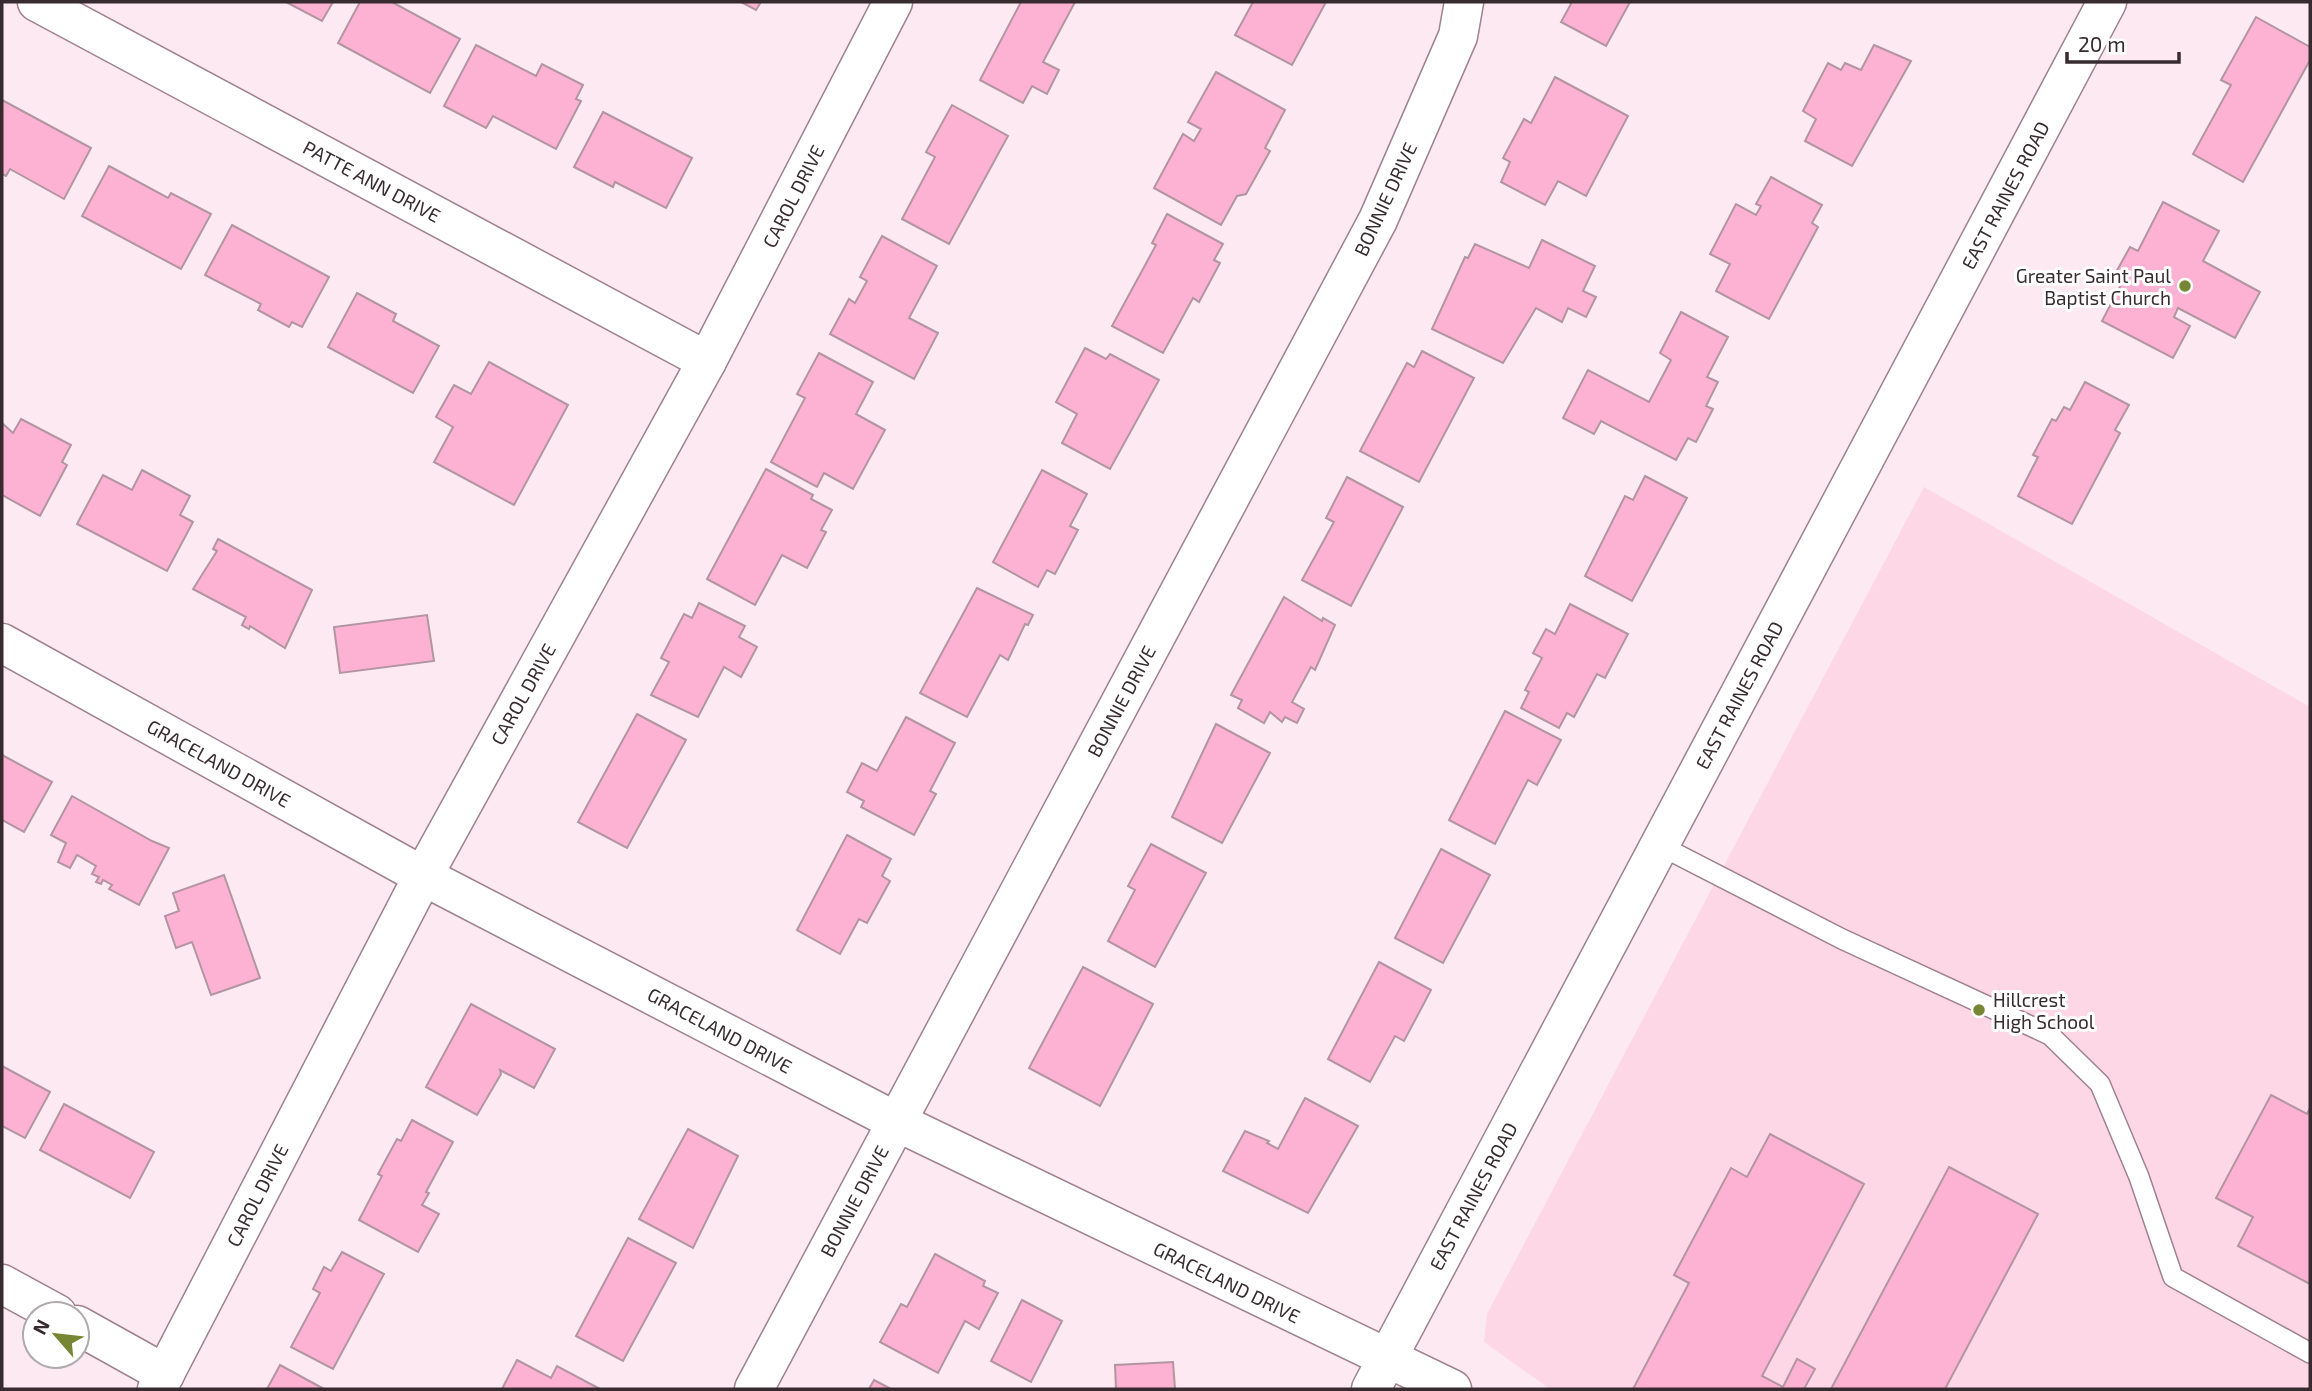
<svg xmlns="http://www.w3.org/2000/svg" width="2312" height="1391" font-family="'Exo 2',sans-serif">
  <rect width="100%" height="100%" fill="#fde9f1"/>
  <polygon fill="#fed7e7" points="1924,487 2310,707 2310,1389 1550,1389 1484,1342 1487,1314"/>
  <g fill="#feb2d3" stroke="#b295a1" stroke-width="2">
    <polygon points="286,2 333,2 322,21"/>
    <polygon points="360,2 392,2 460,39 430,93 338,43"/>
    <polygon points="741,2 761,2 756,10"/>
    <polygon points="1021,2 1075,2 1043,62 1059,70 1047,94 1032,86 1023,103 980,80"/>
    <polygon points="1253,2 1326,2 1292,65 1235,35"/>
    <polygon points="1572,2 1630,2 1606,46 1561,22"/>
    <polygon points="2256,17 2310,47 2310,60 2243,182 2193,154 2231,85 2221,80"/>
    <polygon points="476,45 536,76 542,64 583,85 576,99 581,101 556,149 493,116 486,128 444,106"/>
    <polygon points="1874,45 1911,61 1852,166 1805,141 1816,119 1803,111 1828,63 1841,70 1845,63 1861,70"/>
    <polygon points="1216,72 1285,110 1265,148 1270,151 1246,194 1237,196 1221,225 1154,188 1183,134 1194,141 1201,129 1188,122"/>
    <polygon points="1555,77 1628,116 1586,196 1558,181 1545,205 1501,182 1510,162 1503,158 1524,119 1531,123"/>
    <polygon points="2,100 91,148 64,199 10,169 6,176 2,174"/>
    <polygon points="952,105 1008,136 949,244 902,219 935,157 926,152"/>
    <polygon points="603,112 692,158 666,208 615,182 613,187 574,167"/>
    <polygon points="109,166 168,198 171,193 211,214 181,269 82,216"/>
    <polygon points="1771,177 1822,205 1812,223 1818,227 1769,319 1716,291 1730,264 1710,254 1736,204 1756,215 1761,206 1756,204"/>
    <polygon points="2163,202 2219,231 2203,261 2260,292 2235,338 2178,308 2174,317 2190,326 2173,358 2102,321 2124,279 2115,274 2130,247 2138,251"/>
    <polygon points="1167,214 1223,244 1214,260 1220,263 1199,302 1193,298 1163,353 1112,326 1156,245 1152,243"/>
    <polygon points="232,225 329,277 302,327 292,322 289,327 258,310 261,304 205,275"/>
    <polygon points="882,236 937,266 909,318 938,333 914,379 830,334 849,299 855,303 867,281 860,277"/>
    <polygon points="1542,240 1595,266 1583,291 1596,297 1586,317 1568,308 1562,322 1536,308 1503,363 1432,329 1465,257 1468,258 1475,244 1529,268"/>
    <polygon points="357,293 396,314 393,321 439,346 413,393 328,347"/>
    <polygon points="1681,312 1728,337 1707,377 1718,382 1706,406 1713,409 1696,442 1688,438 1676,460 1601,421 1594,434 1563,418 1588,370 1649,402 1671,360 1660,353"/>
    <polygon points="1085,348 1106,359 1110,354 1159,380 1110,469 1062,443 1077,414 1056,402"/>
    <polygon points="1422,351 1474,378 1419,482 1360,451 1407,363 1414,367"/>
    <polygon points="819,353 873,382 856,414 885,430 853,489 824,473 817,487 771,462 805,398 797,394"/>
    <polygon points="489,362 568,405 514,505 434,462 453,427 436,417 454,385 471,394"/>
    <polygon points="2085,382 2129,405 2115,430 2120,433 2072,524 2018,496 2038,457 2033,455 2052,419 2056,421 2064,407 2070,410"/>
    <polygon points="21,419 71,445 62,462 67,465 40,516 2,495 2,423 13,433"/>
    <polygon points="766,469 813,495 811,499 832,510 821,530 826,532 807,568 782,555 755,605 707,579"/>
    <polygon points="142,470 190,496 180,515 193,522 167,571 77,524 103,475 132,490"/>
    <polygon points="1042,470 1087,494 1070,526 1078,530 1055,574 1047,570 1038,587 993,562"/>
    <polygon points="1645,476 1687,498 1632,601 1585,576 1625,496 1633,500"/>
    <polygon points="1347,477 1403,507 1351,606 1302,580 1334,522 1326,518"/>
    <polygon points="218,539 312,590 285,648 250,626 249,629 242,625 246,617 193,589 217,551 213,549"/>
    <polygon points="977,588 1033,615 1028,625 1025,624 1008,660 1000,655 967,717 920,693"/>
    <polygon points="1284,597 1322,621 1323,618 1335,625 1315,670 1311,667 1292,702 1304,709 1297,723 1285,717 1282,722 1270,712 1264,723 1238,708 1242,700 1231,695"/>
    <polygon points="699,603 745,626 739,637 757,647 741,677 724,667 698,717 651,695 669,662 661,658 684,614 692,618"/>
    <polygon points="1570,604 1628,634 1605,678 1597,674 1574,717 1567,713 1559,728 1521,708 1529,692 1525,690 1542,658 1533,653 1546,629 1555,634"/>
    <polygon points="427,615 434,661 340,673 334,627"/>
    <polygon points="1505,711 1561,740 1537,785 1528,780 1495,844 1449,820"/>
    <polygon points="637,714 686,740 627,848 578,822"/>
    <polygon points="906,717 955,743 930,791 936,794 914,835 861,807 864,801 847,792 862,763 877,771"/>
    <polygon points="1216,724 1270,753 1222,843 1172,817"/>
    <polygon points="2,755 52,782 24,832 2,820"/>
    <polygon points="72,796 152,841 169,848 139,905 109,889 112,885 103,880 101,884 96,882 99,877 92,874 96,866 77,855 70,868 58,862 66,843 51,835"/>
    <polygon points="847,835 891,859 882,876 890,881 867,923 859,919 840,954 797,930"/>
    <polygon points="1151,844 1206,873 1155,967 1108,941 1135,890 1128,886"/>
    <polygon points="1441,849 1490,875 1443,963 1395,938"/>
    <polygon points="224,875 260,978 211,995 192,942 176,948 165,916 179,911 173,893"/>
    <polygon points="1379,962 1431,990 1404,1041 1395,1036 1370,1082 1328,1059"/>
    <polygon points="1083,967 1153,1004 1100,1106 1029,1068"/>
    <polygon points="471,1004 555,1049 534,1088 500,1070 501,1074 477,1115 426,1087"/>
    <polygon points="2,1066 50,1092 25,1138 2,1126"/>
    <polygon points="2271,1095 2307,1114 2310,1108 2310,1284 2238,1246 2253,1217 2216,1198"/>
    <polygon points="1305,1098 1358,1126 1308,1213 1223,1171 1245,1131 1269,1141 1267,1143 1278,1149"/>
    <polygon points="64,1104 154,1152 130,1198 40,1150"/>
    <polygon points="412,1120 453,1142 426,1192 429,1193 422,1205 439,1214 418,1252 359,1220 382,1176 378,1174 397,1139 401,1141"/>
    <polygon points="688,1129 738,1156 693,1248 639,1219"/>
    <polygon points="1770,1134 1864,1184 1762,1376 1783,1387 1797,1359 1815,1369 1804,1389 1633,1389 1689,1283 1674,1275 1731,1168 1747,1177"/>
    <polygon points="1949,1167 2038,1214 1945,1389 1831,1389"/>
    <polygon points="628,1238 676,1263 623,1361 576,1336"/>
    <polygon points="342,1252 384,1274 333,1369 291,1347 320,1293 313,1289 324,1267 331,1271"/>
    <polygon points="935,1254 985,1281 983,1286 998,1293 979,1329 965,1321 938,1373 880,1342 901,1304 907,1307"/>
    <polygon points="1022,1300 1062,1321 1031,1382 991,1361"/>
    <polygon points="517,1360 551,1378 557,1366 600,1389 502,1389"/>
    <polygon points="1173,1362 1175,1389 1116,1389 1115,1365"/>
    <polygon points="280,1365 324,1389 267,1389"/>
    <polygon points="874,1380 891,1389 869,1389"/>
  </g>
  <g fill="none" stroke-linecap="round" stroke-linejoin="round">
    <defs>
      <polyline id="service" points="1659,845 1842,939 2050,1035 2100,1084 2139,1177 2173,1277 2310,1353"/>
      <g id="minor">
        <polyline points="37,2 707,361"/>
        <polyline points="2,1284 57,1314"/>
        <polyline points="77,1325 165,1374"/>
        <polyline points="157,1389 423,876 707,361 893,2"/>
        <polyline points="754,1389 1378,220 1458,36 1464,2"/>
      </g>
      <polyline id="tertiary" points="2,643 423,876 897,1122 1452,1389"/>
      <polyline id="secondary" points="1371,1389 2107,2"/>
    </defs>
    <use href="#service" stroke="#9e828d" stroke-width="22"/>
    <use href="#minor" stroke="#9e828d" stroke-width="41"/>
    <use href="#tertiary" stroke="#9e828d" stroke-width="41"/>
    <use href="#secondary" stroke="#9e828d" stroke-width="41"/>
    <use href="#service" stroke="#fff" stroke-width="19"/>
    <use href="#minor" stroke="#fff" stroke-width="38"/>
    <use href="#tertiary" stroke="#fff" stroke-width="38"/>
    <use href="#secondary" stroke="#fff" stroke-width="38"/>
  </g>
  <g fill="#778634" stroke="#fff" stroke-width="2.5">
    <circle cx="2185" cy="286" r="7"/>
    <circle cx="1979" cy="1010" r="7"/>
  </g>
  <g text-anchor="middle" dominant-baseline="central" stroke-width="6" stroke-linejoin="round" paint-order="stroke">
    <g font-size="19" fill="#372b30" stroke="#fff">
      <text transform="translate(372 181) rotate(28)">PATTE ANN DRIVE</text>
      <text transform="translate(2005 195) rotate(-62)">EAST RAINES ROAD</text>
      <text transform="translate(793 196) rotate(-63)">CAROL DRIVE</text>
      <text transform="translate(1385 199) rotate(-65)">BONNIE DRIVE</text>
      <text transform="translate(523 694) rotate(-61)">CAROL DRIVE</text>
      <text transform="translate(1739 695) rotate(-62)">EAST RAINES ROAD</text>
      <text transform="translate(1121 701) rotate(-62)">BONNIE DRIVE</text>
      <text transform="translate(219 763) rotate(29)">GRACELAND DRIVE</text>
      <text transform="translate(720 1030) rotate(28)">GRACELAND DRIVE</text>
      <text transform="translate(257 1195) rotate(-63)">CAROL DRIVE</text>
      <text transform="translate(1473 1196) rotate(-62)">EAST RAINES ROAD</text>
      <text transform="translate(854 1201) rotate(-62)">BONNIE DRIVE</text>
      <text transform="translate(1227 1282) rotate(26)">GRACELAND DRIVE</text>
    </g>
    <g font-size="19" fill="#372b30" stroke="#fff" text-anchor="end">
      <text x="2171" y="275">Greater Saint Paul<tspan x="2171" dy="22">Baptist Church</tspan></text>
      <text x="1993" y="999" text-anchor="start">Hillcrest<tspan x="1993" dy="22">High School</tspan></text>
    </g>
  </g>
  <rect width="2312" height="1391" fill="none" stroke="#372b30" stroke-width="7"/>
  <g transform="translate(56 1335) rotate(298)"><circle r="33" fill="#ffffff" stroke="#afaaac" stroke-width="2"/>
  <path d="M0-5L12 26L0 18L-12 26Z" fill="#778634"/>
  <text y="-10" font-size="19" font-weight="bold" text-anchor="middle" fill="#372b30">N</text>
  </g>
  <path d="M2067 52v10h112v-10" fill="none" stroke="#372b30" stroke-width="3.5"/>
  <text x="2078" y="52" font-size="21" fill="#372b30" stroke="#ffffff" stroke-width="5" paint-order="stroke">20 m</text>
</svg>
